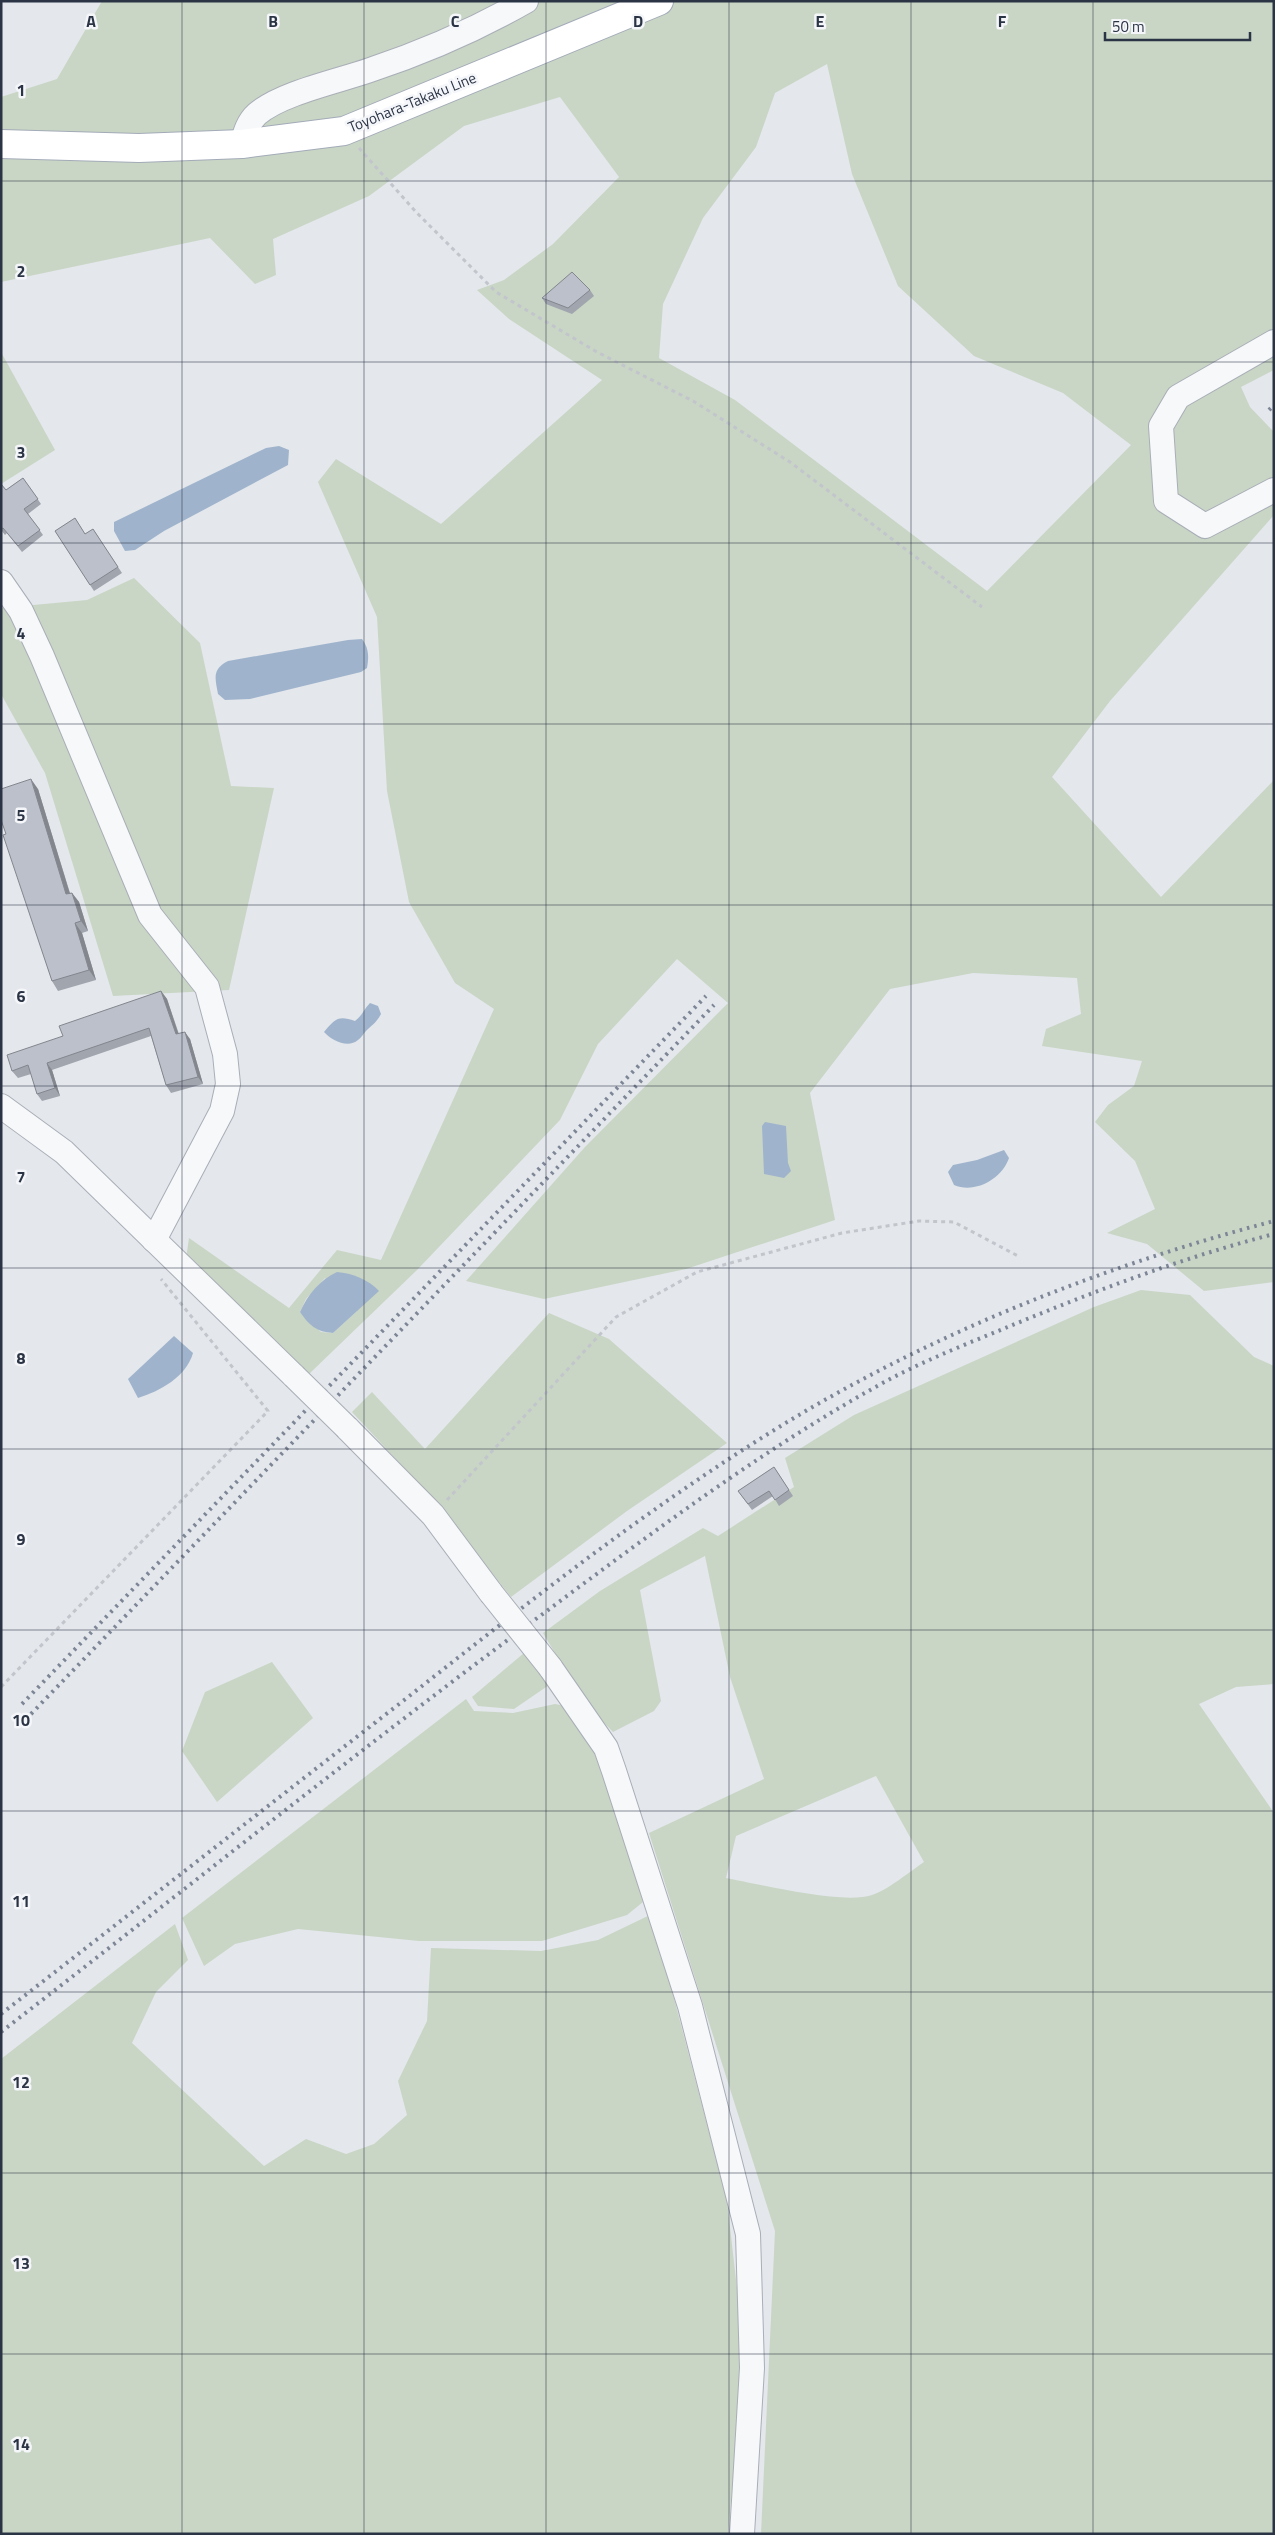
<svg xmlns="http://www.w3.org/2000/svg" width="1275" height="2535" font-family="'Titillium Web',sans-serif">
  <rect width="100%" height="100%" fill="#e4e7ec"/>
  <g fill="#c9d6c5" fill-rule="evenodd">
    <path d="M102,1H1274V370L1241,387L1250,407L1274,432V515L1110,701L1052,777L1161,897L1274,780V1282L1204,1291L1147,1244L1107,1233L1155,1209L1135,1161L1095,1122L1108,1105L1134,1086L1142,1061L1042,1046L1046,1029L1081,1014L1077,978L973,973L890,989L810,1093L835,1220L686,1269L544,1299L466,1281L585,1147L728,1003L677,959L598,1044L560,1120L417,1270L309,1374L186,1259L189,1238L289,1308L337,1250L381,1260L494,1009L455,983L409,902L387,791L377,617L318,482L336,459L441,524L602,380L509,319L477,290L504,280L553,244L619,177L560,97L464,126L369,196L273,239L276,275L255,284L210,238L1,282V97L57,79ZM827,64L852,174L898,286L974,356L1063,393L1131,445L987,591L735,400L659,358L663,304L703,218L756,147L775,93ZM325,1278L357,1311L333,1333L321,1332L300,1312L306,1299Z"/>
    <polygon points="1,352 55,450 1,484"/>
    <polygon points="134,578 200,643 231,786 274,788 229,990 113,996 45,773 1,694 1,608 87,600"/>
    <path d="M1141,1290L1190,1295L1254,1357L1274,1366V1684L1236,1687L1199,1704L1274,1813V2534H761L775,2231L649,1833L764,1779L730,1677L705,1556L640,1590L661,1701L654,1711L613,1732L585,1703L543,1633L600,1591L703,1528L718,1536L794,1487L785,1458L854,1415L1094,1307ZM876,1776L924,1862C911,1871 886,1891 872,1895C843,1905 758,1884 726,1878L736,1836Z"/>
    <polygon points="549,1313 609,1339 727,1443 627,1511 511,1597 434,1500 352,1412 372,1392 425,1449"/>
    <polygon points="524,1653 552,1683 514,1709 478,1706 472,1697"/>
    <polygon points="272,1662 313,1718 217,1802 182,1751 205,1692"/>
    <polygon points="466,1699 474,1711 513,1713 555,1704 570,1707 600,1750 643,1902 627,1915 542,1941 419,1941 298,1929 235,1944 204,1966 182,1918"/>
    <polygon points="652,1914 727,2201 744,2350 728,2534 1,2534 1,2059 175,1924 188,1960 156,1992 132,2043 264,2166 306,2139 346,2154 374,2144 407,2115 398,2081 427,2021 431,1948 541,1951 598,1940"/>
  </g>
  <g fill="#9fb4cc">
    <polygon points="279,446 289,450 288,465 164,531 135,550 125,551 114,531 114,522 266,448"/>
    <path d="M362,639C369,648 369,657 367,668L361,672L250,699L225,700L218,694C215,678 212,669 228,661L348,640Z"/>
    <path d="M370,1003L378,1006L381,1014C377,1022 372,1025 366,1031C363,1034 361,1038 358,1040C348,1049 331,1040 324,1032C335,1019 338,1015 355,1021C362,1016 364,1009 370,1003Z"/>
    <polygon points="765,1122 786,1126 788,1163 791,1171 784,1178 764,1174 762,1126"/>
    <path d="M1004,1150L1009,1158C1002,1179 975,1194 954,1185L948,1172L953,1165L977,1160Z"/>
    <path d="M337,1272C352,1273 369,1280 379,1291L333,1333C316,1332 309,1325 300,1312C308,1294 320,1280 337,1272Z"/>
    <path d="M174,1336L193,1353C186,1377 160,1391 138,1398L128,1379Z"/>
  </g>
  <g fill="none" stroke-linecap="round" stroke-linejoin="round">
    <defs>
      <g id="minor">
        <path d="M242,144C245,133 248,122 257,114C281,93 339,81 370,70C424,52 477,29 526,1"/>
        <polyline points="1274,342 1178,397 1161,426 1166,501 1205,526 1274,490"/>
        <polyline points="1,582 21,611 42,656 150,915 207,987 225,1054 228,1084 222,1111 154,1240"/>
        <polyline points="1,1106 64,1152 294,1376"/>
        <polyline points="347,1428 433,1515 491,1593"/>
        <polyline points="550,1667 606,1748 614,1771 690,2006 748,2234 752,2368 742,2534"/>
      </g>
      <polyline id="major" points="1,144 139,148 242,144 344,131 659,1"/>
    </defs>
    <use href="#minor" stroke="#a9aeb7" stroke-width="26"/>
    <use href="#major" stroke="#a3abb8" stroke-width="30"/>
    <g stroke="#c2c5cb" stroke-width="3" stroke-dasharray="4 4" stroke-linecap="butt">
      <polyline points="359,148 416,212 496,292 597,352 693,401 790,462 982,607"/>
      <polyline points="447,1500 616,1317 697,1272 842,1233 919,1221 954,1222 1018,1256"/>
      <polyline points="1,1687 268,1411 161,1279"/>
    </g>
    <use href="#minor" stroke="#f7f8fa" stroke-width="24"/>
    <use href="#major" stroke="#fff" stroke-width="28"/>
    <g stroke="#7d8696" stroke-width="4" stroke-dasharray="2.5 5" stroke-linecap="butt">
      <polyline points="1269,410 1274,405"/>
      <polyline points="22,1704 706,996"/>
      <polyline points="31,1714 714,1005"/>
      <path d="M1,2014C135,1910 269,1805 403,1701C526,1604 650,1506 784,1424C935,1332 1103,1266 1274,1221"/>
      <path d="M1,2032C182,1892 360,1749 544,1613C656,1530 767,1446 890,1379C930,1358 974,1341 1015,1324C1100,1289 1185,1257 1274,1234"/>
    </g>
    <defs>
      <g id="minor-bridge">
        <polyline points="294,1376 347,1428"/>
        <polyline points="491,1593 550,1667"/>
      </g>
    </defs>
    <use href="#minor-bridge" stroke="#a9aeb7" stroke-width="26" stroke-linecap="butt"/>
    <use href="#minor-bridge" stroke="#f7f8fa" stroke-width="24"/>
  </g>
  <g fill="#a1a5ae">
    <polygon points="590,290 594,296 572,314 546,304 542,298"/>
    <polygon points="23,478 41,504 28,514 43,535 22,552 7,533 5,535 1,530 1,484 6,490"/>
    <polygon points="75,518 85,534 93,529 122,573 94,591 55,531"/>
    <polygon points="38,789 70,893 72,893 79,902 88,931 82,933 96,980 58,991 52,981 6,834"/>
    <polygon points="161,991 167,999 179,1034 190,1039 203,1084 171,1093 166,1085 151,1036 52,1070 60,1096 42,1101 37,1094 31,1074 18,1078 12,1071 63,1036"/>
    <polygon points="774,1467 793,1496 779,1506 773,1496 752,1510 738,1491"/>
  </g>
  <g fill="#83868d">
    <polygon points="31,779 38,789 73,904 66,894"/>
    <polygon points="72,893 79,902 88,931 81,921"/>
    <polygon points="75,923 82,933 96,980 89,970"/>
    <polygon points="161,991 167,999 181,1042 176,1034"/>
    <polygon points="185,1032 190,1039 203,1084 198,1077"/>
    <polygon points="47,1063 52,1070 60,1096 55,1088"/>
  </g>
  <g fill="#bbc0ca" stroke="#83868d">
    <polygon points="572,272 590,290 568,308 542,298"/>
    <polygon points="23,478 38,499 24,509 40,530 18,546 3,528 1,529 1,484 6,490"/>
    <polygon points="75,518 85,534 93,529 118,567 90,585 55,531"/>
    <polygon points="31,779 66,894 72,893 81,921 75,923 89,970 52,981 3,835 6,834 1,820 1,789"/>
    <polygon points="161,991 176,1034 185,1032 198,1077 166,1085 149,1028 47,1063 55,1088 37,1094 28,1065 12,1071 7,1055 63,1036 59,1026"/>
    <polygon points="774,1467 789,1490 775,1500 769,1491 748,1504 738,1491"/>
  </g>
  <path fill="none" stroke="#2b3445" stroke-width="1" stroke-opacity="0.55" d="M182,1V2534M364,1V2534M546,1V2534M729,1V2534M911,1V2534M1093,1V2534M1,181H1274M1,362H1274M1,543H1274M1,724H1274M1,905H1274M1,1086H1274M1,1268H1274M1,1449H1274M1,1630H1274M1,1811H1274M1,1992H1274M1,2173H1274M1,2354H1274"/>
  <g text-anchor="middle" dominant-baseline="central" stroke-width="5" stroke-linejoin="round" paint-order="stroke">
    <g font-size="15" fill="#2b3445" stroke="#f4f6f9">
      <text transform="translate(412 102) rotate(-22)">Toyohara-Takaku Line</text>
    </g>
  </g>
  <g font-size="16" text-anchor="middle" font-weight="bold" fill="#2b3445" stroke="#f4f6f9" stroke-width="5" stroke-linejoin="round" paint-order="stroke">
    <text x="91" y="27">A</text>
    <text x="273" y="27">B</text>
    <text x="455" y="27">C</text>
    <text x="638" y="27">D</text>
    <text x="820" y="27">E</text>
    <text x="1002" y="27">F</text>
    <text x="21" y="96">1</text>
    <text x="21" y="277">2</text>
    <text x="21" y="458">3</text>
    <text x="21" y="639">4</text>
    <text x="21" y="821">5</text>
    <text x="21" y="1002">6</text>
    <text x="21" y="1183">7</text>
    <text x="21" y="1364">8</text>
    <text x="21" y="1545">9</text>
    <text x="21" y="1726">10</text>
    <text x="21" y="1907">11</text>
    <text x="21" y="2088">12</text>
    <text x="21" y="2269">13</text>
    <text x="21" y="2450">14</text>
  </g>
  <rect width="1275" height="2535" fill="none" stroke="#2b3445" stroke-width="5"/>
  <path d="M1105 32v8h145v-8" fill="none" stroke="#2b3445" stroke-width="2.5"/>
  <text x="1112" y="32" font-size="15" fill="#2b3445" stroke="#f4f6f9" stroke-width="4" paint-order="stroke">50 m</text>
</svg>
